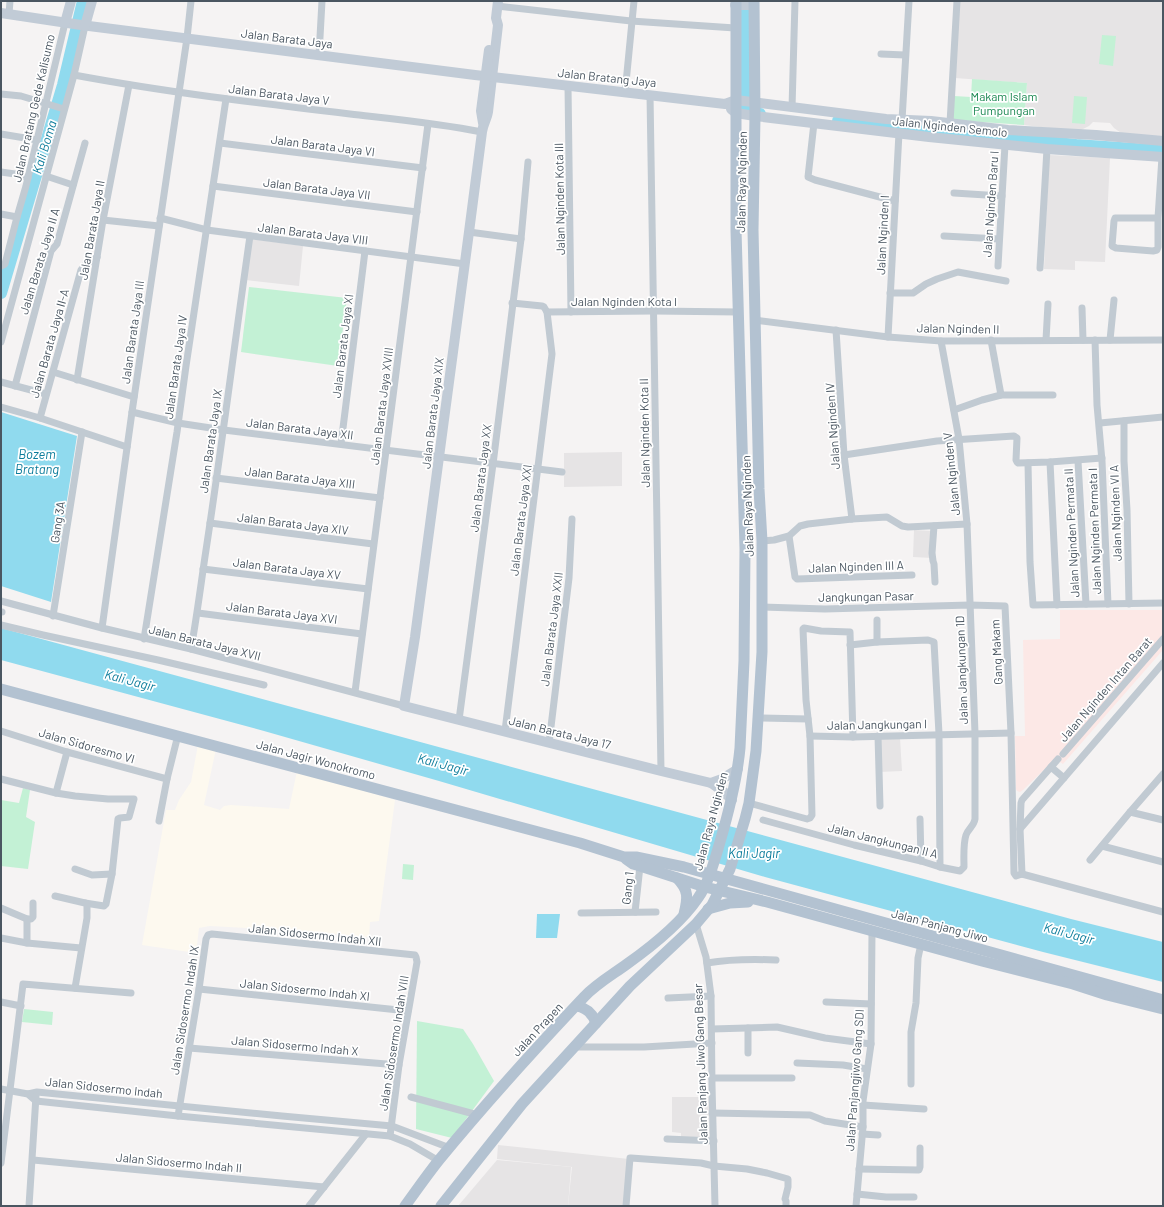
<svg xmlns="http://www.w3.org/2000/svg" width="1164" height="1207" font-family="Barlow,sans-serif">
  <rect width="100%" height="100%" fill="#f5f3f3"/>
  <polygon fill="#fdf9ef" points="198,745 216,749 204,805 220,810 224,806 231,805 289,809 297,771 395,800 379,921 370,922 369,937 303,931 210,926 199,928 196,953 142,945 166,810 175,810 179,800 191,782"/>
  <g fill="#e6e4e5">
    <polygon points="959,1 1163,1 1163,137 1124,135 1114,128 1110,123 1093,122 1089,126 1081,130 1057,129 1024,125 1027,83 955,78"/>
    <polygon points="1049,155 1110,158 1105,262 1075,261 1075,270 1044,269"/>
    <polygon points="252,239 303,246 299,286 246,280"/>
    <polygon points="622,452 622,486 564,487 564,453"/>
    <polygon points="914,530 933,531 932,558 913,557"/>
    <polygon points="900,738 902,771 879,772 877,739"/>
    <polygon points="672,1097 711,1097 712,1139 681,1139 681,1133 672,1132"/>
    <polygon points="498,1145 629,1159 623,1206 568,1206 572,1167 497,1159"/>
    <polygon points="497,1160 571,1167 568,1206 458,1206"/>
  </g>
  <polygon fill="#fce8e6" points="1060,610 1163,610 1163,650 1063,764 1055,759 1023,790 1020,792 1017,791 1016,789 1015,736 1025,736 1023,640 1060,639"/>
  <g fill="#c3f1d5">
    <polygon points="1102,35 1116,36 1113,66 1099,64"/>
    <polygon points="972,79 1027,83 1024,125 952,120 954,96 971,97"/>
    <polygon points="1074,96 1087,97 1085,124 1072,123"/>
    <polygon points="249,287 347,298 338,366 241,352"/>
    <polygon points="23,788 30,790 26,817 35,822 28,869 1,866 1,800 19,803"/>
    <polygon points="403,864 414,865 413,880 402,879"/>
    <polygon points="24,1009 53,1012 52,1025 22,1022"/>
    <polygon points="417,1021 463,1029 473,1044 494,1081 452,1138 416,1129"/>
  </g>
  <g fill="#90daee">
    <polygon points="1,412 77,436 51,602 1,586"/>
    <polygon points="1,628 1071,919 1163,942 1163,982 1043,952 765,877 439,781 264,731 1,660"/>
    <polygon points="537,914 560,914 557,938 536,938"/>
  </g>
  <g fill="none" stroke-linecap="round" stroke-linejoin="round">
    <g stroke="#90daee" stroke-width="12">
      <polyline points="746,1 747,112 760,114"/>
      <polyline points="838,121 940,131 1076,145 1163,151"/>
      <polyline points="1,293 63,85 83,1"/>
    </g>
    <g stroke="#c1cad2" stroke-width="7">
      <polyline points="497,6 631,21 735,28"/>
      <polyline points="9,14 10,1"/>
      <polyline points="881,54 905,55"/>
      <polyline points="319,55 322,1"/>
      <path d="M74,75C165,92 257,103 350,114C394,119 438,123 482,132"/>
      <polyline points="568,86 571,312"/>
      <polyline points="625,93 634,1"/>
      <polyline points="1,94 21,96 64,109"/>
      <polyline points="650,95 661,771"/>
      <polyline points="792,108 795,1"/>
      <polyline points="902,120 909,1"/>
      <polyline points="814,123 808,177 815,180 895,201"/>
      <polyline points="950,123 957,1"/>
      <polyline points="1,134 37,140"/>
      <polyline points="220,143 423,168"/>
      <polyline points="1,172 15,174 28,178"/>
      <polyline points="46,176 73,185"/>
      <polyline points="213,186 417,212"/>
      <polyline points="954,193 1002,196"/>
      <polyline points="1,214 17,217"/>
      <polyline points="160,218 207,230 465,264"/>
      <polyline points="1158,218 1115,218 1114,221 1112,246 1116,248 1153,251 1157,250 1158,247 1158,218 1162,157"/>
      <polyline points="103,220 159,226"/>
      <polyline points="469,232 521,239"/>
      <polyline points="944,236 999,239"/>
      <polyline points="1,266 5,264 17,217 26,186 65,23"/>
      <polyline points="998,266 1005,145"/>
      <polyline points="1040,268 1047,149"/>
      <polyline points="890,293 913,293 926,284 937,279 958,272 1006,281"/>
      <polyline points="512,303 542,306 544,307 547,312 654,311 738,312"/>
      <polyline points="1082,308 1083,340"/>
      <polyline points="754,320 888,337 941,341 1163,340"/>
      <polyline points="836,330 844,455 852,519"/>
      <polyline points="888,337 899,133"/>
      <polyline points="991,340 1001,395"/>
      <polyline points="1046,340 1048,304"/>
      <polyline points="1095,340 1097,405 1102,461 1108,604"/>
      <polyline points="1110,340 1114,300"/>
      <polyline points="1,342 74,75 85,26"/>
      <polyline points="53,372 134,397"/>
      <polyline points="77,380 103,220 129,85"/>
      <polyline points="1,382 46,394"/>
      <polyline points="15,386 51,251 57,244 85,143"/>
      <polyline points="1,407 40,418 127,447"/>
      <polyline points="954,410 982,400 1001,395 1053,395"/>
      <polyline points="132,412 178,423 224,430 562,472"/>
      <polyline points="40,418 81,270 84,266 97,257"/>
      <polyline points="1124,421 1124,461 1127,510 1129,604"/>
      <polyline points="1100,423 1163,417"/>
      <polyline points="341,444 365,251"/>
      <polyline points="844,455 937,441 1014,436 1017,438 1016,460 1017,462 1018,463 1050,462 1102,458"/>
      <polyline points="1078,461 1086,604"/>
      <polyline points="1050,462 1057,605"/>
      <polyline points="1028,463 1030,562 1033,605 1163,603"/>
      <polyline points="216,478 380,498"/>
      <polyline points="210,523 373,544"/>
      <polyline points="934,526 932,553 933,561 934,564 935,582"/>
      <polyline points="789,536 795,577 797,579 912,575"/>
      <polyline points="762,541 774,540 789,536 800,526 808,524 852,519 887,517 902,526 908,527 967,524"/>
      <polyline points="203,569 368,589"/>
      <polyline points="1,601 102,628 191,649 404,706"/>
      <polyline points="762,607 825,609 970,605 1005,606 1011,733 1014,873 1016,876 1022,874"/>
      <polyline points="1,612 2,612"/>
      <polyline points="198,613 362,634"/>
      <polyline points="53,616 82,432"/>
      <polyline points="877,620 877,642"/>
      <polyline points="1,625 43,635 158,660 264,685"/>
      <polyline points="102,628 132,412 187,38 191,1"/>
      <polyline points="144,639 177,432 186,366 226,99"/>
      <polyline points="850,645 877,642 928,640 934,642 939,734 940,867"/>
      <path d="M191,649C197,616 201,583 206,550C222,445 235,340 250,236"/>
      <polyline points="355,692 428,124"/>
      <polyline points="758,718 808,719"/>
      <polyline points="459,720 493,464 521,239 528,162"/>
      <polyline points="1,731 67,752 167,779"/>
      <polyline points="505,731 552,354 547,312"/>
      <polyline points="810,736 853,737 1011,733"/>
      <polyline points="878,736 880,806"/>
      <polyline points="549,743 569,578 572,519"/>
      <polyline points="1063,754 1163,639"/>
      <polyline points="1051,767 1064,778"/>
      <polyline points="1,779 56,793 75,796 108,799 134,799 129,817 120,818 118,819 112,874 106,904 104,906 85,903"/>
      <polyline points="56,793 67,752"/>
      <polyline points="749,803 807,819 810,818 812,815 810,736 806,700 803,629 804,628 821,631 850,632 853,737"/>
      <polyline points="1130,812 1163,820"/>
      <polyline points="920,819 921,861"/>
      <path d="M763,820L854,845L921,861L940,867L960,871L964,867C964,858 963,844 966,835C968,829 974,826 975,819V733L967,524L959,439L941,341"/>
      <polyline points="159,821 167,779 178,735"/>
      <polyline points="1020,829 1163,663"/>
      <polyline points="1102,846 1163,862"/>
      <polyline points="1090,860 1130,812 1163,774"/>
      <polyline points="75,869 92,875 112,874"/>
      <polyline points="1022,874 1163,912"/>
      <polyline points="1022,874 1020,829 1021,803 1022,800 1058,759"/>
      <polyline points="55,896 85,903 87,905 87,918 75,988"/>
      <polyline points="1,908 27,919 31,919 33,917 33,903"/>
      <polyline points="635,912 640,866"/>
      <polyline points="581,913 656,912"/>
      <polyline points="27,919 27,943"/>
      <polyline points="696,924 706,957 711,996 712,1085 715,1206"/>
      <polyline points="1,938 27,943 81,948"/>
      <path d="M707,963C731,959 752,959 776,960"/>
      <polyline points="199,989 408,1011"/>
      <polyline points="668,998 711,996"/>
      <polyline points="1,1002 21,1006"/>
      <polyline points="826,1002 871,1004"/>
      <polyline points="712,1029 777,1027 825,1038 871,1044"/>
      <polyline points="574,1047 644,1047 712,1043"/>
      <polyline points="189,1048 399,1065"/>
      <polyline points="748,1053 748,1028"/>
      <polyline points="797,1063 843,1065 867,1069"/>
      <polyline points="712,1078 792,1078"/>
      <polyline points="911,1084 911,1032 916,1003 918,958 921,944"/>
      <polyline points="1,1089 28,1094 36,1101 178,1116 390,1136 410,1144 439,1161"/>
      <polyline points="28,1094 37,1092 282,1116 392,1126 450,1148"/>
      <polyline points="411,1097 478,1115"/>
      <polyline points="863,1105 924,1109"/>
      <polyline points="712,1113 810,1115 825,1121 863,1127"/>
      <polyline points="178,1116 199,989 206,939 208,935 212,934 415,955 416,957 417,962 399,1065 390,1136"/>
      <polyline points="862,1134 878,1135"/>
      <polyline points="667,1139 714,1141"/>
      <polyline points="33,1160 324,1187"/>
      <polyline points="1,1163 23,984 131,993"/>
      <polyline points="859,1169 919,1170 920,1167 920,1148"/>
      <polyline points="857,1194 886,1197 914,1197"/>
      <polyline points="29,1206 36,1096"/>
      <polyline points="309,1206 366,1134"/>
      <polyline points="626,1206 630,1158 631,1158 701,1163 714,1166 747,1169 767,1173 788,1179 788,1187 785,1199 786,1201 786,1206"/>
      <polyline points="856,1206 863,1127 863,1101 871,1044 872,932"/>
    </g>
    <g stroke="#c1cbd6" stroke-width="10">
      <path d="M498,1L496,18L498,25L488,112C487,119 483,124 482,132L469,232L415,637L404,706L661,771L711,783L724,792L732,800"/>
      <polyline points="735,5 754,5"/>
      <polyline points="1,13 81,25 475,75 725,104 736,100 886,119 931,121 1008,130 1096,135 1163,141"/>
      <polyline points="65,23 71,1"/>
      <polyline points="85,26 92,1"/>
      <polyline points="731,109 736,113 755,116 929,137 1047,149 1163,157"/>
      <polyline points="483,123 481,111 489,50"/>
      <polyline points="711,783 722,779 738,769"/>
    </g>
    <g stroke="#b3c2d1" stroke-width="11">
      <polyline points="1,689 580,843 624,857 636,857 684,867 1163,1000"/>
      <polyline points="626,859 633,864 640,866 705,887 767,902 982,961 1073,984 1107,995 1163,1009"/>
      <path d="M677,878C689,890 688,898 684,914"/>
      <polyline points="708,909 730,903 748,902"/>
      <path d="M577,1006C586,1008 593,1014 596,1023"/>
      <path d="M405,1206C416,1191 427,1175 439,1160C485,1104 534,1050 584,997C596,984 612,975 627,964C651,947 681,923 698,898C709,882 714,862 720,842C729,811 737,780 740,748L744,661L745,549L736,230V1"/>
      <polyline points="441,1206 522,1104 630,986 696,924 712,905 730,869 745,819 749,803 756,751 762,652 762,541 759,489 753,230 755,116 754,1"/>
    </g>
  </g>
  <g text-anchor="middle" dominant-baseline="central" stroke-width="3.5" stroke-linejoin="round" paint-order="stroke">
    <g font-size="12" fill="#4a5661" stroke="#fff">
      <text transform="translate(287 38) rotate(7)">Jalan Barata Jaya</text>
      <text transform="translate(607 77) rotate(6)">Jalan Bratang Jaya</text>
      <text transform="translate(279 94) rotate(7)">Jalan Barata Jaya V</text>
      <text transform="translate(33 108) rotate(-77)">Jalan Bratang Gede Kalisumo</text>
      <text transform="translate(950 126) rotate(6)">Jalan Nginden Semolo</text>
      <text transform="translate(323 145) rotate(7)">Jalan Barata Jaya VI</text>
      <text transform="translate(741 182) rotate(-89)">Jalan Raya Nginden</text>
      <text transform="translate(317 188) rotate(7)">Jalan Barata Jaya VII</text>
      <text transform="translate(559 199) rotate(-91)">Jalan Nginden Kota III</text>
      <text transform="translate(990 204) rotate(-86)">Jalan Nginden Baru I</text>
      <text transform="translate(91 230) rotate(-80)">Jalan Barata Jaya II</text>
      <text transform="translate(313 233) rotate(7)">Jalan Barata Jaya VIII</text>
      <text transform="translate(882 235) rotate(-87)">Jalan Nginden I</text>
      <text transform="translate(39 261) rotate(-73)">Jalan Barata Jaya II A</text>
      <text x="624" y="301">Jalan Nginden Kota I</text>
      <text transform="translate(958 328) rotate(1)">Jalan Nginden II</text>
      <text transform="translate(132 332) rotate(-82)">Jalan Barata Jaya III</text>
      <text transform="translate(49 343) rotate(-74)">Jalan Barata Jaya II-A</text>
      <text transform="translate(342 346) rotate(-83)">Jalan Barata Jaya XI</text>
      <text transform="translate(175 367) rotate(-82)">Jalan Barata Jaya IV</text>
      <text transform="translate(381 406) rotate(-83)">Jalan Barata Jaya XVIII</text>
      <text transform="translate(432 413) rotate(-83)">Jalan Barata Jaya XIX</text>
      <text transform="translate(832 426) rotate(-94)">Jalan Nginden IV</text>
      <text transform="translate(300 428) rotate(7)">Jalan Barata Jaya XII</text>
      <text transform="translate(644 433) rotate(-91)">Jalan Nginden Kota II</text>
      <text transform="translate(210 441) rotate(-82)">Jalan Barata Jaya IX</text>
      <text transform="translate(951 474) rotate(-96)">Jalan Nginden V</text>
      <text transform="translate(300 477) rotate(7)">Jalan Barata Jaya XIII</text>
      <text transform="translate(480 478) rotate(-83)">Jalan Barata Jaya XX</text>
      <text transform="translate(747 506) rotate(-92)">Jalan Raya Nginden</text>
      <text transform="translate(1115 513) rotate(-92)">Jalan Nginden VI A</text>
      <text transform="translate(520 520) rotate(-83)">Jalan Barata Jaya XXI</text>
      <text transform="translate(57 522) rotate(-81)">Gang 3A</text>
      <text transform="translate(293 523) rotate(7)">Jalan Barata Jaya XIV</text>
      <text transform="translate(1094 531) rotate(-92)">Jalan Nginden Permata I</text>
      <text transform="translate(1071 533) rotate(-93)">Jalan Nginden Permata II</text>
      <text transform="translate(856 566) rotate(-2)">Jalan Nginden III A</text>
      <text transform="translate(287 568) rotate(7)">Jalan Barata Jaya XV</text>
      <text transform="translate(866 596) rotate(-1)">Jangkungan Pasar</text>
      <text transform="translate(282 612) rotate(7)">Jalan Barata Jaya XVI</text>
      <text transform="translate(551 629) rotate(-83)">Jalan Barata Jaya XXII</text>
      <text transform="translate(205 642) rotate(14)">Jalan Barata Jaya XVII</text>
      <text transform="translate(996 652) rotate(-93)">Gang Makam</text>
      <text transform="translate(961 670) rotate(-92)">Jalan Jangkungan 1D</text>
      <text transform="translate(1105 689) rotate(-49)">Jalan Nginden Intan Barat</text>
      <text transform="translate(877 724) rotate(-1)">Jalan Jangkungan I</text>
      <text transform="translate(560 732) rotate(14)">Jalan Barata Jaya 17</text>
      <text transform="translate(87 745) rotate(16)">Jalan Sidoresmo VI</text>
      <text transform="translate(316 759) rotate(15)">Jalan Jagir Wonokromo</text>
      <text transform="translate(710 821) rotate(-75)">Jalan Raya Nginden</text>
      <text transform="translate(883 840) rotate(14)">Jalan Jangkungan II A</text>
      <text transform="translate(627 888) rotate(-84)">Gang 1</text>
      <text transform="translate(940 925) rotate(15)">Jalan Panjang Jiwo</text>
      <text transform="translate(315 934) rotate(6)">Jalan Sidosermo Indah XII</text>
      <text transform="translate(305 989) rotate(6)">Jalan Sidosermo Indah XI</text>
      <text transform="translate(184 1010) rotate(-81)">Jalan Sidosermo Indah IX</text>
      <text transform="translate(537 1029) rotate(-47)">Jalan Prapen</text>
      <text transform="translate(393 1043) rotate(-81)">Jalan Sidosermo Indah VIII</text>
      <text transform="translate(295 1045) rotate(5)">Jalan Sidosermo Indah X</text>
      <text transform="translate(700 1064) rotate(-92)">Jalan Panjang Jiwo Gang Besar</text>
      <text transform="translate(854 1080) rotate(-86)">Jalan Panjangjiwo Gang SDI</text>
      <text transform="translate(104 1087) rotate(6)">Jalan Sidosermo Indah</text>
      <text transform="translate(179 1162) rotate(5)">Jalan Sidosermo Indah II</text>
    </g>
    <g font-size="12" fill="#17864f" stroke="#fff">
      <text x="1004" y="96">Makam Islam<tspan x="1004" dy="14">Pumpungan</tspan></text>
    </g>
    <g font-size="13" font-style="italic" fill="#0c7c9b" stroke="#fff">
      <text transform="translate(44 147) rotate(-73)">Kali Boma</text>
      <text x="37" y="454">Bozem<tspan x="37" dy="15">Bratang</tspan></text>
      <text transform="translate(130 680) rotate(15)">Kali Jagir</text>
      <text transform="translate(443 764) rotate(15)">Kali Jagir</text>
      <text x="754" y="853">Kali Jagir</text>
      <text transform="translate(1069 933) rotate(15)">Kali Jagir</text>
    </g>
  </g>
  <rect width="1164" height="1207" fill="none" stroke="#4a5661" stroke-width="4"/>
</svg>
